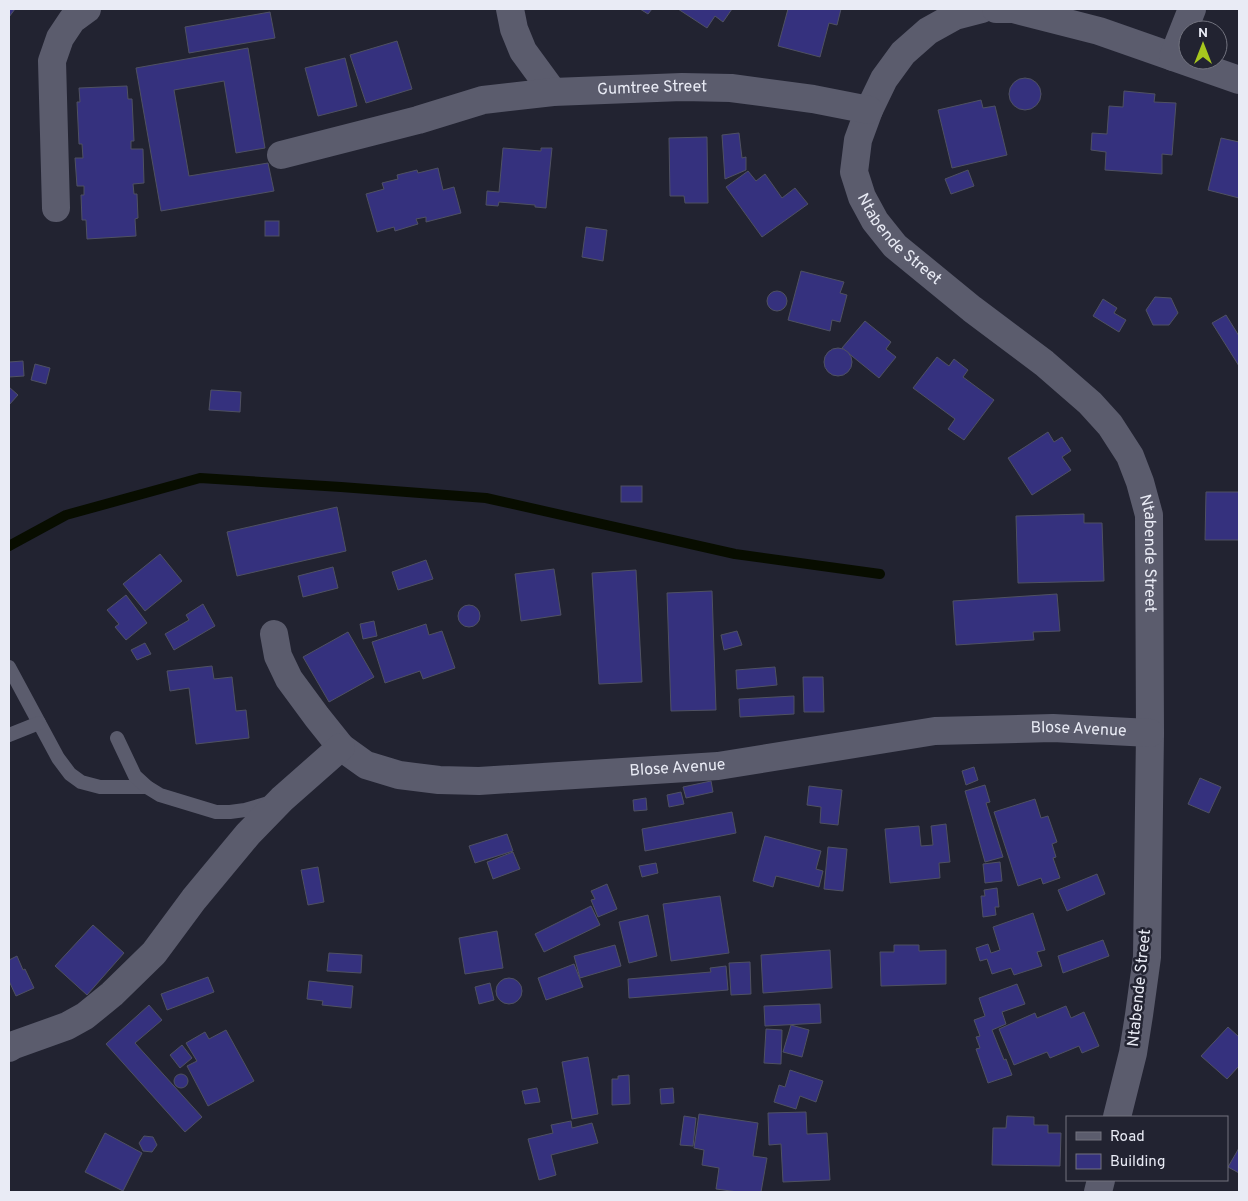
<svg xmlns="http://www.w3.org/2000/svg" width="1248" height="1201" font-family="Overpass,sans-serif">
  <rect width="100%" height="100%" fill="#222331"/>
  <g fill="none" stroke-linecap="round" stroke-linejoin="round">
    <polyline stroke="#080d00" stroke-width="10" points="9,546 66,515 200,478 341,487 486,498 735,554 880,574"/>
  </g>
  <g fill="#35317e" stroke="#4f5162">
    <polygon points="9,9 15,9 9,17"/>
    <polygon points="640,9 652,9 648,14"/>
    <polygon points="678,9 732,9 723,22 715,16 707,28"/>
    <polygon points="788,9 841,9 837,25 829,23 820,57 778,46"/>
    <polygon points="270,12 275,38 189,53 185,27"/>
    <polygon points="397,41 412,89 366,103 350,55"/>
    <polygon points="248,48 265,148 236,153 224,81 174,90 189,176 268,163 274,191 161,211 136,68"/>
    <polygon points="345,58 357,106 318,116 305,68"/>
    <circle cx="1025" cy="94" r="16"/>
    <polygon points="127,86 128,99 132,99 134,141 131,141 131,149 143,149 144,183 133,184 134,194 137,194 138,218 135,219 136,236 87,239 86,220 82,220 81,195 84,195 84,186 77,186 75,158 83,158 82,144 79,144 77,102 80,102 79,88"/>
    <polygon points="1124,91 1155,94 1154,102 1176,103 1172,155 1162,154 1162,174 1105,170 1106,152 1091,150 1092,133 1107,134 1109,106 1123,107"/>
    <polygon points="981,100 983,108 995,106 1007,155 952,168 938,110"/>
    <polygon points="739,133 742,158 746,157 746,170 725,179 722,135"/>
    <polygon points="707,137 708,203 685,203 684,196 670,196 669,138"/>
    <polygon points="1221,138 1239,142 1239,198 1208,190"/>
    <polygon points="503,148 541,151 541,148 552,148 546,208 535,207 535,205 499,202 498,206 486,205 487,191 499,192"/>
    <polygon points="438,168 443,190 454,187 461,213 426,222 426,217 416,219 418,224 395,231 394,227 377,232 366,194 384,189 382,183 398,179 397,175 417,170 418,173"/>
    <polygon points="968,170 974,186 951,194 945,179"/>
    <polygon points="748,171 756,181 765,174 782,198 795,188 808,204 762,237 726,187"/>
    <rect x="265" y="221" width="14" height="15"/>
    <polygon points="586,227 607,230 603,261 582,257"/>
    <polygon points="801,271 844,282 840,293 847,295 840,322 832,320 830,331 788,320"/>
    <circle cx="777" cy="301" r="10"/>
    <polygon points="1155,297 1171,298 1178,313 1169,325 1153,325 1146,310"/>
    <polygon points="1103,299 1117,308 1114,313 1126,320 1119,332 1093,316"/>
    <polygon points="1226,315 1239,336 1239,366 1212,323"/>
    <polygon points="865,321 891,342 886,349 896,357 879,378 842,348"/>
    <circle cx="838" cy="362" r="14"/>
    <polygon points="937,357 949,366 954,359 968,370 963,377 994,400 964,440 948,429 955,419 913,388"/>
    <polygon points="23,361 24,376 9,377 9,362"/>
    <polygon points="35,364 50,368 46,384 31,380"/>
    <polygon points="9,387 18,395 9,405"/>
    <polygon points="211,390 241,392 240,412 209,410"/>
    <polygon points="1048,432 1054,442 1062,437 1071,451 1062,457 1071,470 1032,495 1008,458"/>
    <rect x="621" y="486" width="21" height="16"/>
    <polygon points="1206,492 1239,492 1239,540 1205,540"/>
    <polygon points="337,507 346,551 237,576 227,532"/>
    <polygon points="1084,514 1084,523 1102,523 1104,581 1018,583 1016,516"/>
    <polygon points="160,554 182,581 145,611 123,584"/>
    <polygon points="426,560 433,579 398,590 392,572"/>
    <polygon points="333,567 338,588 303,597 298,576"/>
    <polygon points="554,569 561,615 521,621 515,574"/>
    <polygon points="636,570 642,682 599,684 592,573"/>
    <polygon points="712,591 716,710 671,711 667,593"/>
    <polygon points="1057,594 1060,631 1033,632 1034,640 956,645 953,601"/>
    <polygon points="126,595 147,623 126,640 115,627 119,624 107,610"/>
    <polygon points="203,604 215,626 174,650 165,634 189,620 186,615"/>
    <circle cx="469" cy="616" r="11"/>
    <polygon points="374,621 377,636 363,639 360,624"/>
    <polygon points="426,624 429,635 442,631 455,668 423,679 420,671 385,683 372,642"/>
    <polygon points="737,631 742,645 724,650 721,635"/>
    <polygon points="348,632 374,677 329,702 303,657"/>
    <polygon points="145,643 151,654 137,660 131,650"/>
    <polygon points="212,666 214,679 232,677 236,711 246,710 249,738 196,744 189,688 170,691 167,671"/>
    <polygon points="775,667 777,685 737,689 736,670"/>
    <polygon points="803,677 823,677 824,712 804,712"/>
    <polygon points="794,696 794,714 740,717 739,699"/>
    <polygon points="974,767 978,780 966,785 962,771"/>
    <polygon points="1200,778 1221,787 1209,813 1188,804"/>
    <polygon points="711,781 713,792 686,798 683,787"/>
    <polygon points="985,785 990,802 986,803 1003,857 985,862 965,791"/>
    <polygon points="809,786 842,790 838,825 820,823 821,807 807,805"/>
    <polygon points="681,792 684,804 669,807 667,795"/>
    <polygon points="646,798 647,810 634,811 633,800"/>
    <polygon points="1035,799 1041,818 1048,816 1057,842 1052,844 1056,857 1053,858 1060,878 1043,884 1041,878 1018,886 994,812"/>
    <polygon points="732,812 736,833 645,851 642,829"/>
    <polygon points="946,824 950,862 939,863 940,878 890,883 885,829 919,826 921,846 933,845 931,826"/>
    <polygon points="507,834 513,851 475,863 469,846"/>
    <polygon points="765,836 821,851 816,869 823,871 819,887 776,876 773,887 753,881"/>
    <polygon points="828,847 847,849 843,891 824,889"/>
    <polygon points="513,852 520,869 493,879 487,862"/>
    <polygon points="1000,862 1002,881 985,883 983,864"/>
    <polygon points="656,863 658,873 642,877 639,866"/>
    <polygon points="318,867 324,902 308,905 301,870"/>
    <polygon points="1097,874 1105,894 1067,911 1058,890"/>
    <polygon points="607,884 617,909 598,917 591,900 595,899 591,891"/>
    <polygon points="997,888 999,907 995,907 996,915 983,917 981,896 985,896 984,890"/>
    <polygon points="720,896 729,953 671,961 663,904"/>
    <polygon points="591,906 600,925 544,952 535,934"/>
    <polygon points="1033,913 1045,950 1037,952 1042,966 1014,975 1011,968 992,974 987,959 980,961 976,948 988,944 991,953 1000,950 993,927"/>
    <polygon points="648,915 657,956 629,963 619,922"/>
    <polygon points="93,925 124,953 87,995 55,966"/>
    <polygon points="497,931 503,968 465,974 459,938"/>
    <polygon points="1103,940 1109,956 1063,973 1058,956"/>
    <polygon points="615,945 621,966 580,978 574,956"/>
    <polygon points="894,945 919,945 919,951 946,950 946,984 881,986 880,952 894,952"/>
    <polygon points="830,950 832,988 763,993 761,955"/>
    <polygon points="329,953 362,955 361,973 327,971"/>
    <polygon points="17,956 23,970 25,969 34,988 16,996 9,981 9,960"/>
    <polygon points="750,962 751,994 731,995 729,963"/>
    <polygon points="574,964 583,987 546,1000 538,978"/>
    <polygon points="726,966 728,990 629,998 628,979 711,972 710,968"/>
    <polygon points="208,977 214,992 167,1010 161,994"/>
    <circle cx="509" cy="991" r="13"/>
    <polygon points="309,981 353,986 351,1008 322,1005 323,1001 307,999"/>
    <polygon points="490,983 494,1000 479,1004 475,987"/>
    <polygon points="1017,984 1025,1004 1002,1012 1006,1024 992,1030 1004,1060 1006,1059 1012,1075 988,1083 976,1049 980,1048 976,1037 980,1036 974,1020 985,1016 979,998"/>
    <polygon points="820,1004 821,1023 765,1026 764,1006"/>
    <polygon points="149,1005 162,1020 135,1043 202,1117 185,1132 106,1044"/>
    <polygon points="1066,1006 1071,1018 1084,1012 1099,1046 1082,1053 1079,1046 1050,1058 1047,1052 1014,1065 999,1029 1035,1013 1037,1018"/>
    <polygon points="791,1025 809,1030 802,1057 783,1052"/>
    <polygon points="1228,1027 1239,1037 1239,1066 1227,1079 1201,1056"/>
    <polygon points="766,1029 782,1030 781,1064 764,1063"/>
    <polygon points="226,1030 254,1081 208,1106 187,1066 197,1061 186,1043 205,1032 209,1039"/>
    <polygon points="182,1045 192,1058 180,1068 170,1055"/>
    <polygon points="588,1057 598,1114 572,1119 562,1062"/>
    <polygon points="790,1070 823,1081 816,1102 800,1096 796,1109 774,1102 779,1085 785,1087"/>
    <circle cx="181" cy="1081" r="7"/>
    <polygon points="629,1075 630,1104 612,1105 612,1079 618,1079 618,1076"/>
    <polygon points="537,1088 540,1102 525,1104 522,1091"/>
    <polygon points="673,1088 674,1103 661,1104 660,1089"/>
    <polygon points="806,1112 807,1134 827,1133 830,1180 783,1182 781,1144 769,1145 768,1113"/>
    <polygon points="699,1114 758,1123 753,1156 767,1158 761,1192 738,1192 716,1189 719,1168 702,1165 704,1150 694,1148"/>
    <polygon points="684,1116 696,1118 693,1146 680,1145"/>
    <polygon points="1007,1116 1034,1117 1034,1125 1048,1125 1048,1133 1061,1133 1060,1166 992,1165 993,1128 1006,1128"/>
    <polygon points="571,1121 572,1128 592,1123 598,1143 551,1155 556,1175 539,1180 528,1139 553,1133 551,1125"/>
    <polygon points="105,1133 142,1153 123,1191 85,1172"/>
    <polygon points="144,1136 153,1137 157,1145 152,1152 143,1151 139,1143"/>
    <polygon points="1239,1148 1239,1173 1228,1167"/>
  </g>
  <g fill="none" stroke-linecap="round" stroke-linejoin="round">
    <g stroke="#5b5c6d" stroke-width="14">
      <polyline points="9,667 58,758 70,774 81,782 100,787 147,787"/>
      <polyline points="9,735 39,723"/>
      <polyline points="117,738 135,776 147,787 160,795 216,812 230,812 245,810 272,802"/>
    </g>
    <g stroke="#5b5c6d" stroke-width="28">
      <polyline points="510,9 514,29 523,51 553,92"/>
      <path id="s1" d="M982,9L955,16L928,31L903,53L884,79L869,110L858,140L854,172L862,197L875,221L895,246L972,309L1044,363L1090,403L1110,425L1130,456L1140,482L1149,515L1150,733L1147,957L1139,1015L1133,1053L1117,1117"/>
      <polyline points="996,9 1013,9 1099,31 1239,80"/>
      <polyline points="1173,57 1192,9"/>
      <path id="s2" d="M281,155L418,120L483,100L553,92L682,87L731,88L813,99L869,110"/>
      <polyline points="56,208 52,61 60,38 72,20 87,9"/>
      <path id="s3" d="M274,634L278,656L289,679L317,717L341,747L366,765L399,775L439,780L479,781L718,766L935,731L1053,728L1150,733"/>
      <polyline points="9,1048 14,1045 67,1026 85,1016 112,994 154,953 194,899 248,834 282,799 341,747"/>
      <polyline points="1098,1192 1101,1180"/>
    </g>
  </g>
  <g text-anchor="middle" dominant-baseline="central" stroke-width="5" stroke-linejoin="round" paint-order="stroke">
    <g font-size="16" fill="#e9ebf5" stroke="#222331">
      <text stroke="none"><textPath href="#s2" startOffset="379">Gumtree Street</textPath></text>
      <text stroke="none"><textPath href="#s1" startOffset="306">Ntabende Street</textPath></text>
      <text stroke="none"><textPath href="#s1" startOffset="726">Ntabende Street</textPath></text>
      <text stroke="none"><textPath href="#s3" startOffset="882">Blose Avenue</textPath></text>
      <text stroke="none"><textPath href="#s3" startOffset="478">Blose Avenue</textPath></text>
      <text transform="translate(1140 988) rotate(-84)">Ntabende Street</text>
    </g>
  </g>
  <rect width="1248" height="1201" fill="none" stroke="#e9ebf5" stroke-width="20"/>
  <rect x="1066" y="1116" width="162" height="65" fill="#222331" stroke="#72737f"/>
  <rect x="1076" y="1132" width="25" height="8" fill="#5b5c6d" stroke="#72737f"/>
  <text x="1110" y="1141" font-size="15" fill="#e9ebf5">Road</text>
  <rect x="1076" y="1154" width="25" height="15" fill="#35317e" stroke="#72737f"/>
  <text x="1110" y="1166" font-size="15" fill="#e9ebf5">Building</text>
  <g transform="translate(1203 45)"><circle r="24" fill="#222331" stroke="#72737f"/>
  <path d="M0-4L9 19L0 12L-9 19Z" fill="#a7c71e"/>
  <text y="-8" font-size="14" font-weight="bold" text-anchor="middle" fill="#e9ebf5">N</text>
  </g>
</svg>
